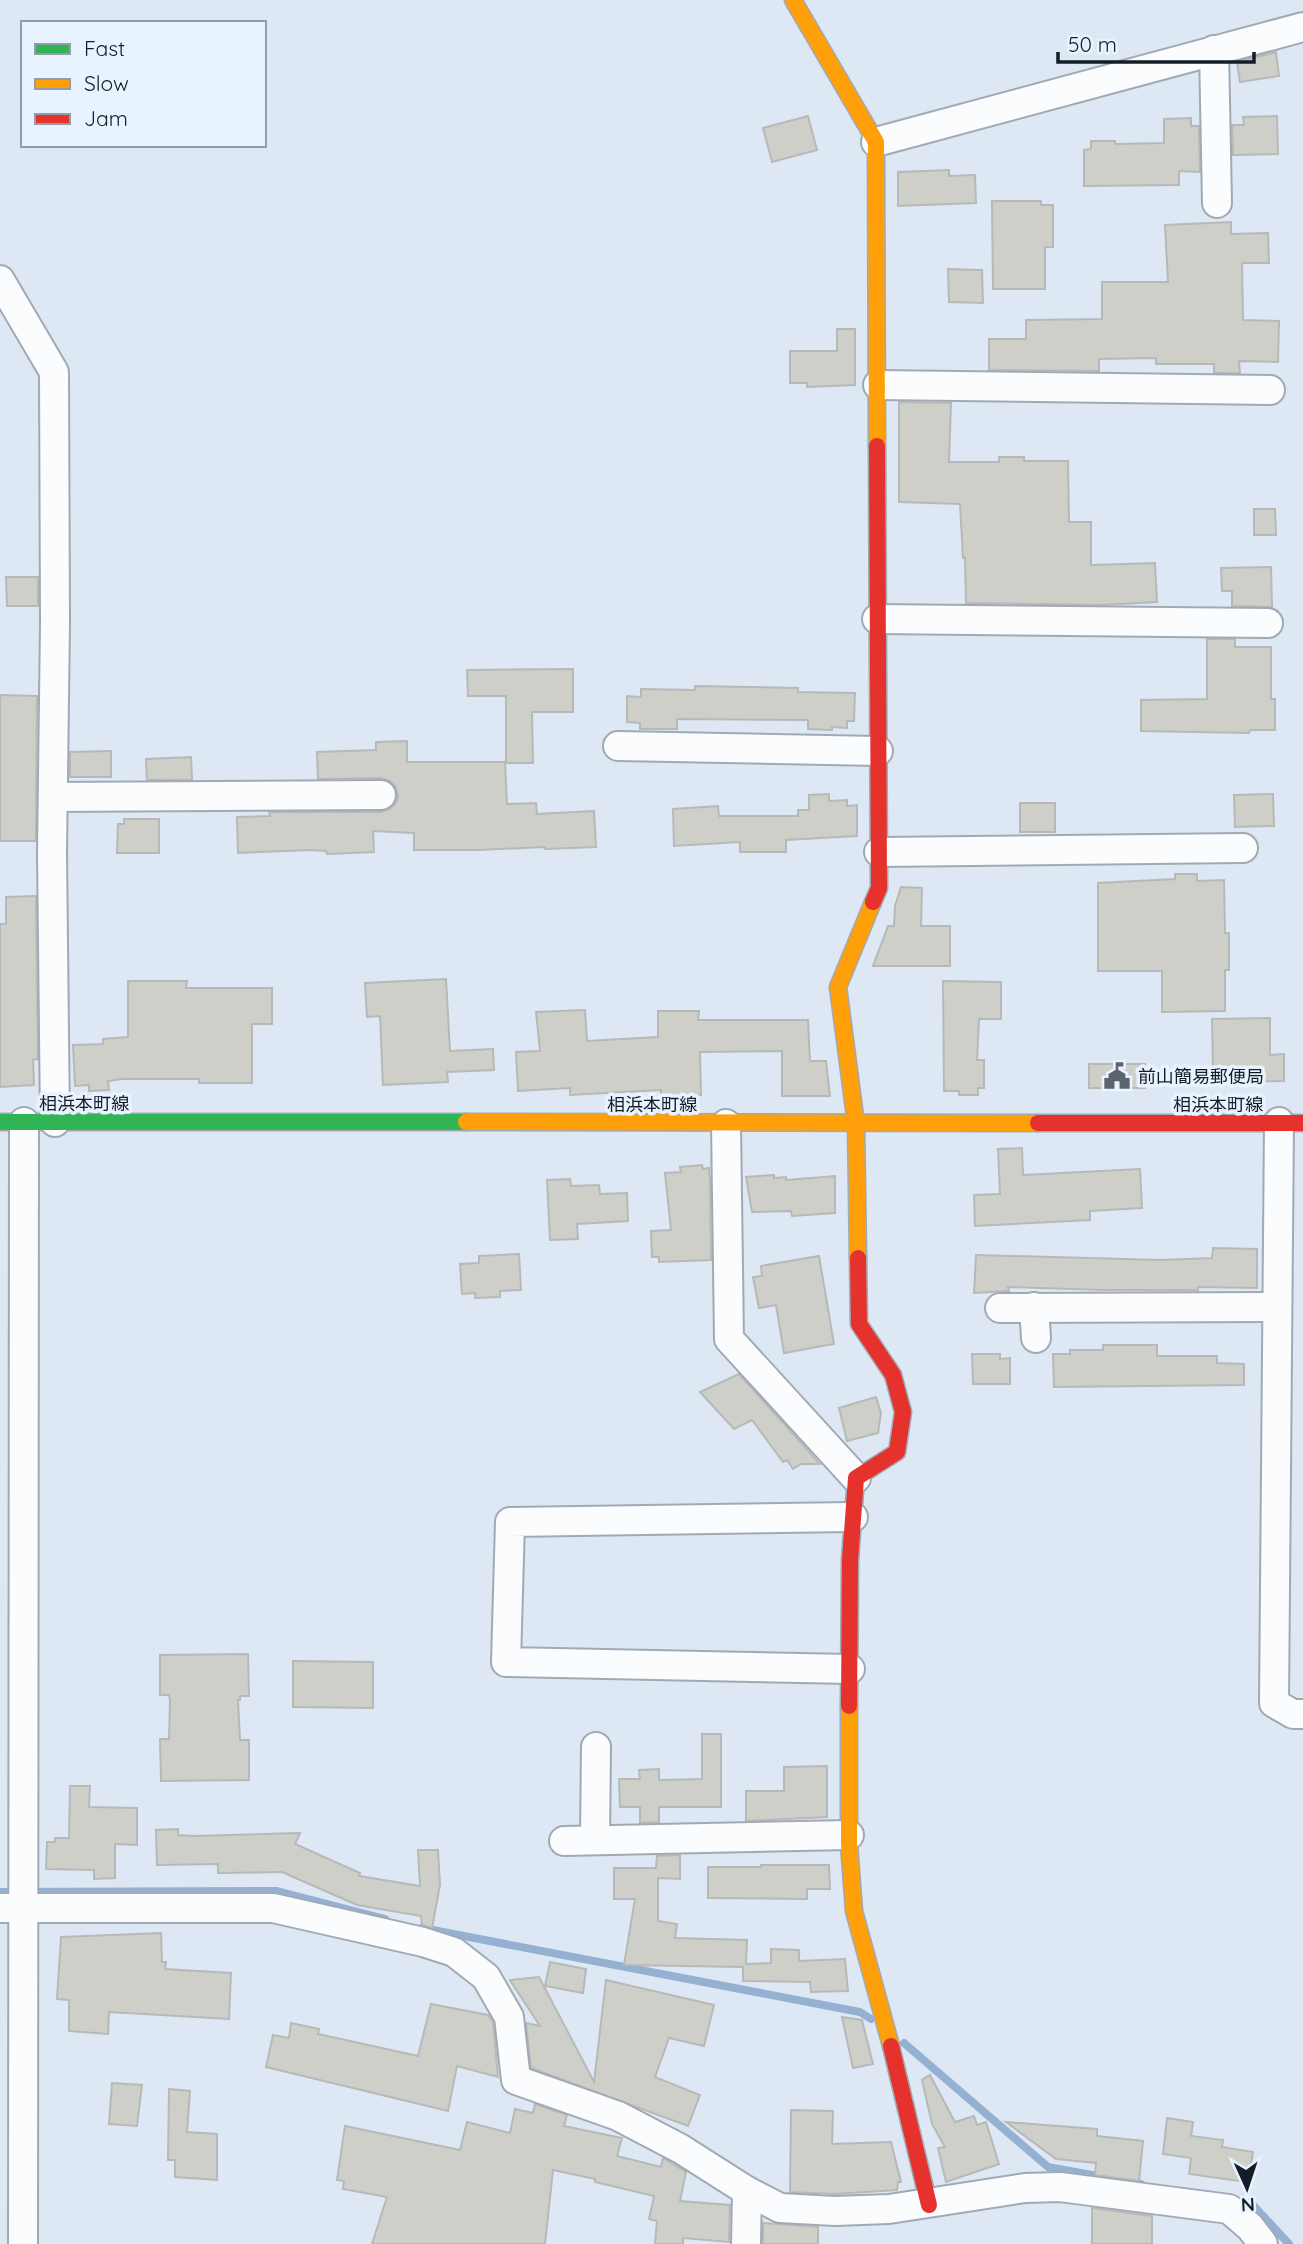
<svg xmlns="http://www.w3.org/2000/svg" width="1303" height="2244" font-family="Quicksand,'Noto Sans JP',sans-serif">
  <rect width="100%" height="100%" fill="#dde8f4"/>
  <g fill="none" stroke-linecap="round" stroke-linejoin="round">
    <g stroke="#95b1d2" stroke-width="8">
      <polyline points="0,1892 277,1891 385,1919"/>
      <polyline points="422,1928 860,2012 871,2019"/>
      <polyline points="904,2043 1048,2167 1141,2184"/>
      <polyline points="1233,2200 1251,2203 1289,2244"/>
    </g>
  </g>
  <g fill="#cfcfca" stroke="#b7b9b9" stroke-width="2">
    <polygon points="1276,52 1279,76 1240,82 1237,62"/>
    <polygon points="808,116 817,150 772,162 763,128"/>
    <polygon points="1277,116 1278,154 1233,155 1232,125 1244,125 1243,117"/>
    <polygon points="1191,118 1191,126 1199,126 1200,172 1179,171 1179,185 1084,186 1084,150 1091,149 1091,141 1115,141 1115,144 1164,143 1164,119"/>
    <polygon points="949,170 949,176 975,175 976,203 898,206 898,172"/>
    <polygon points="992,201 1041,201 1041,205 1053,205 1053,247 1045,247 1045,289 993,289"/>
    <polygon points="1231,222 1231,234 1268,233 1269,263 1242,263 1243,320 1279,321 1278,362 1239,361 1240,373 1214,373 1214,364 1156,364 1156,358 1099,359 1099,371 989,370 989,339 1026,339 1026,320 1102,319 1102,282 1168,282 1165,225"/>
    <polygon points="948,269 982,270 983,303 949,302"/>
    <polygon points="837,329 855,329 855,385 807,387 807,383 790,383 790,351 837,351"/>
    <polygon points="899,402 951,403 949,462 999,462 999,457 1024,457 1024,461 1068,461 1069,522 1091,522 1091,565 1155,563 1157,602 1101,605 966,603 965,558 963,558 960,504 899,502"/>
    <polygon points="1254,509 1275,509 1276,535 1254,535"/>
    <polygon points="1271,567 1272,607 1232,606 1232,591 1222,591 1221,568"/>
    <polygon points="6,577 38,577 38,606 7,606"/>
    <polygon points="1207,639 1235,639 1235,647 1271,647 1271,699 1275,699 1275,730 1250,730 1249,733 1141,731 1141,700 1207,699"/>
    <polygon points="573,669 573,712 532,712 533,763 506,763 506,696 468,696 467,670"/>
    <polygon points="695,686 798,688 798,692 855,693 854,721 847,721 847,728 832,727 832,730 808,729 808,720 677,719 677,729 640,729 640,723 627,722 627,696 641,697 641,689 695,690"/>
    <polygon points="0,695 37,696 36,841 0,841"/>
    <polygon points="407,741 407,762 505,762 507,804 536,803 537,814 594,811 596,847 545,849 545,847 478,850 414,850 414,833 373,831 374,852 327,854 326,851 311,850 238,853 237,817 270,816 269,812 381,812 390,809 396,803 398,796 396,787 390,781 381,778 318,779 317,752 376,750 376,742"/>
    <polygon points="111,751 111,777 70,777 70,752"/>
    <polygon points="191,757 192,780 147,780 146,759"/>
    <polygon points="829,794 829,801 847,800 847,806 857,805 857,836 786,840 786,852 740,852 740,842 674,846 673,809 718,806 719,816 798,816 798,810 809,810 809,795"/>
    <polygon points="1273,794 1274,826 1235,827 1234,795"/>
    <rect x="1020" y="803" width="35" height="29"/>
    <polygon points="124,819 159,819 159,853 117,853 118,824 124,824"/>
    <polygon points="1175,874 1197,874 1197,881 1224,880 1225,933 1229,933 1229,970 1225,970 1225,1011 1162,1012 1162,971 1098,971 1098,883 1175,879"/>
    <polygon points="901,887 922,888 921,926 950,926 950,966 873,966 888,926 894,926 895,906"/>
    <polygon points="36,896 38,1059 33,1060 34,1085 0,1087 0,924 6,924 6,897"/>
    <polygon points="446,979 450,1051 493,1049 494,1070 447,1072 448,1082 383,1085 380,1016 367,1017 365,983"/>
    <polygon points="128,981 187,981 186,988 272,988 272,1024 252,1024 252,1083 199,1083 199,1079 122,1079 108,1081 109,1090 89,1091 89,1085 75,1086 73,1045 103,1044 103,1039 128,1037"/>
    <polygon points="943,981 1001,982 1001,1019 979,1019 977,1060 984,1060 984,1088 978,1088 978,1095 959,1095 959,1091 944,1091"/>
    <polygon points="585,1010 587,1041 658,1037 658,1011 699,1011 698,1020 808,1020 810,1061 826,1061 830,1096 782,1096 782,1051 700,1052 701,1095 661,1096 661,1090 570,1095 570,1088 518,1091 516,1052 540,1051 536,1012"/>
    <polygon points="1270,1018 1270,1055 1284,1054 1284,1081 1228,1082 1228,1069 1213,1069 1212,1019"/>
    <rect x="1089" y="1064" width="56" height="24"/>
    <polygon points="1022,1148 1023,1175 1140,1169 1142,1208 1090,1211 1090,1220 975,1226 974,1195 1000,1194 998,1149"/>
    <polygon points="702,1165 703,1169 709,1168 710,1180 711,1260 659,1262 659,1257 652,1257 651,1231 671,1230 665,1173 681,1172 680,1167"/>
    <polygon points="774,1175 774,1178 786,1177 786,1180 835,1176 835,1213 792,1216 791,1211 752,1212 746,1177"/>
    <polygon points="570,1179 571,1186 599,1185 600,1194 627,1193 628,1221 577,1224 578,1239 550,1240 547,1180"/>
    <polygon points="1213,1248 1257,1249 1257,1288 1198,1287 1198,1290 1104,1290 1008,1287 1009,1291 974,1293 976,1255 1161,1260 1212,1258"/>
    <polygon points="519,1254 521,1290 500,1291 500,1297 475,1298 475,1293 462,1294 460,1264 479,1263 479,1256"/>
    <polygon points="819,1256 834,1344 784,1353 776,1305 759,1308 753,1277 762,1276 761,1266"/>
    <polygon points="1103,1345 1157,1345 1157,1356 1217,1356 1217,1363 1244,1364 1244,1385 1054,1387 1053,1354 1070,1354 1070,1350 1103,1350"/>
    <polygon points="972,1354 1000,1354 1000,1359 1010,1358 1010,1384 973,1384"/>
    <polygon points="739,1374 820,1464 801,1464 793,1469 787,1460 783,1462 752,1420 734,1429 700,1392"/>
    <polygon points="876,1397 881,1413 878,1433 847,1441 839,1408"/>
    <polygon points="248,1654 249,1696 240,1696 240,1700 238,1700 240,1740 249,1740 249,1780 161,1781 160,1739 169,1739 170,1700 169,1695 160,1695 160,1655"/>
    <polygon points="293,1661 373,1662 373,1708 293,1707"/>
    <polygon points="702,1734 721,1734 721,1807 659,1807 659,1822 640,1823 640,1807 620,1807 619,1779 640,1779 639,1770 659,1769 659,1780 702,1779"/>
    <polygon points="827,1766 827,1817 746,1821 746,1791 784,1791 784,1767"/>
    <polygon points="70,1786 90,1786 89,1807 137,1808 137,1845 115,1844 115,1878 94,1879 94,1870 46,1869 47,1842 55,1842 55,1838 69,1838"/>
    <polygon points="178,1829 178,1835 195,1836 300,1833 295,1844 360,1873 359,1876 420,1886 418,1850 438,1850 440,1885 432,1928 422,1925 421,1916 357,1905 282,1872 218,1873 218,1864 157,1865 156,1830"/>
    <polygon points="680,1855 680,1879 658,1878 658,1921 677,1924 675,1938 747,1940 746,1964 771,1963 771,1949 799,1950 799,1961 845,1959 848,1991 811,1992 810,1982 743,1981 743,1967 624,1965 635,1899 614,1899 614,1868 656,1868 657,1856"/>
    <polygon points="761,1865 829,1865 830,1889 807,1889 807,1899 708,1898 708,1867 761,1867"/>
    <polygon points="161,1933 162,1962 166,1962 165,1969 231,1973 229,2019 109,2012 108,2034 69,2031 69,2000 57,1999 61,1937"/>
    <polygon points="550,1962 586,1969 583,1993 545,1986"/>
    <polygon points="539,1977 594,2082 606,1980 714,2005 704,2046 669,2038 655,2077 700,2095 688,2126 531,2068 526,2023 540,2026 510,1980"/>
    <polygon points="431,2004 488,2015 493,2022 498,2077 457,2066 448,2111 266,2067 273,2035 289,2038 291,2023 319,2029 318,2034 418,2056"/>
    <polygon points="842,2017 862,2020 873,2064 853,2068"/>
    <polygon points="930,2075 955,2122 974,2116 977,2125 986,2122 999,2164 946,2182 938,2148 945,2147 932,2124 922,2080"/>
    <polygon points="112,2083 142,2085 137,2126 109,2124"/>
    <polygon points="169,2089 190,2091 187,2132 217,2134 217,2180 175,2177 175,2160 168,2160"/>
    <polygon points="535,2104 567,2115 564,2126 622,2138 617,2156 661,2167 663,2158 686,2172 680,2201 730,2205 729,2242 683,2238 683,2244 655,2244 657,2221 649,2219 654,2196 595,2182 595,2179 553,2170 545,2244 372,2244 387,2197 343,2189 344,2181 337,2180 345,2126 460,2150 467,2122 510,2133 515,2109 533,2113"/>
    <polygon points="791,2110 833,2111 832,2144 891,2142 901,2182 898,2182 897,2190 835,2194 790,2192"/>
    <polygon points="1167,2118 1193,2122 1191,2136 1223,2140 1222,2147 1253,2152 1249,2177 1247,2177 1246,2182 1189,2174 1191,2158 1163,2154"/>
    <polygon points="1006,2122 1097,2129 1097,2136 1143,2141 1139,2181 1095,2175 1096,2163 1056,2159"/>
    <polygon points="1092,2208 1152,2216 1152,2244 1092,2244"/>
    <polygon points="763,2223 818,2227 818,2244 763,2244"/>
  </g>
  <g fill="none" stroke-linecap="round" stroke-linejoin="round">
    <defs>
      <g id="street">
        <polyline points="1214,50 1217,203"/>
        <polyline points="876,142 1303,27"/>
        <polyline points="0,280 54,372 55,622 52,853 55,1122"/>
        <polyline points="878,385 1270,390"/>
        <polyline points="877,619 1268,623"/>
        <polyline points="618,746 878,751"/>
        <polyline points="53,797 381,795"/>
        <polyline points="879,852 1243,848"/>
        <polyline points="1279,1122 1274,1703 1293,1714 1303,1714"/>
        <polyline points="726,1124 729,1339 856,1478"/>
        <polyline points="1034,1307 1036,1338"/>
        <polyline points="1000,1308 1277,1307"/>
        <polyline points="850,1669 506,1662 510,1522 853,1517"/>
        <polyline points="595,1840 596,1747"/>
        <polyline points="564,1841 849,1835"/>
        <polyline points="0,1908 273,1908 423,1942 454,1952 486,1977 509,2017 516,2080 618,2116 681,2149 747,2191 780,2208 835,2211 889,2209 1025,2188 1060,2187 1229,2209 1250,2227 1263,2244"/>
        <polyline points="23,2244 24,1122"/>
        <polyline points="746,2244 747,2191"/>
      </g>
      <polyline id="fast" points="0,1122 466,1122"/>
      <g id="slow">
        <polyline points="793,0 876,142 877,446"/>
        <polyline points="466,1122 1038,1123"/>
        <polyline points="858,1258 856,1124 838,987 873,902"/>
        <polyline points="849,1706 849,1844 854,1911 891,2046"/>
      </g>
      <g id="jam">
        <polyline points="873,902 879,888 877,446"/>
        <polyline points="1038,1123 1303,1123"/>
        <polyline points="849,1706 850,1560 856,1478 897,1452 903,1412 893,1375 859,1324 858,1258"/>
        <polyline points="891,2046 929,2205"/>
      </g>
    </defs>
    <use href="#street" stroke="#a1aab4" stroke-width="32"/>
    <use href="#fast" stroke="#a1aab4" stroke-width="19"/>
    <use href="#slow" stroke="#a1aab4" stroke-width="19"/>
    <use href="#jam" stroke="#a1aab4" stroke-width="19"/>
    <use href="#street" stroke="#fafcfd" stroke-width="28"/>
    <use href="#fast" stroke="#30b455" stroke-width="16"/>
    <use href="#slow" stroke="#ff9f0a" stroke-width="16"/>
    <use href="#jam" stroke="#e5322d" stroke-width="16"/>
  </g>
  <defs>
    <symbol id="civic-bare" viewBox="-9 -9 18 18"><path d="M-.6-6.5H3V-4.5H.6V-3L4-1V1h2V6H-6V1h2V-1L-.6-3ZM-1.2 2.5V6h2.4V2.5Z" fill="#5a636f" stroke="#e9f3ff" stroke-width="2.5" paint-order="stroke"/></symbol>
  </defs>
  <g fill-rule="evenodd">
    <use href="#civic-bare" x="1098" y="1057" width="38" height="38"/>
  </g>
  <g text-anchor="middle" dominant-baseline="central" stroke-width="7" stroke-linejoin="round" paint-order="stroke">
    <g font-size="18" fill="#131c27" stroke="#e9f3ff" text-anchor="start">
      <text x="1138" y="1076">前山簡易郵便局</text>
    </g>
    <g font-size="18" fill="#131c27" stroke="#e9f3ff">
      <text x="84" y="1103">相浜本町線</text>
      <text x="652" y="1104">相浜本町線</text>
      <text x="1218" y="1104">相浜本町線</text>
    </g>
  </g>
  <rect x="21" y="21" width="245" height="126" fill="#e9f3ff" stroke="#939da9" stroke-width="2"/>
  <rect x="35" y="44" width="35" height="10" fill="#30b455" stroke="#939da9" stroke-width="2"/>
  <text x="84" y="56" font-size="21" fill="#131c27">Fast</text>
  <rect x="35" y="79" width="35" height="10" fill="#ff9f0a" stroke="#939da9" stroke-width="2"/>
  <text x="84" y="91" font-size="21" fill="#131c27">Slow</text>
  <rect x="35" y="114" width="35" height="10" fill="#e5322d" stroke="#939da9" stroke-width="2"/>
  <text x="84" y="126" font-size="21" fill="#131c27">Jam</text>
  <g transform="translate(1247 2188) rotate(177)" stroke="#e9f3ff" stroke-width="5" paint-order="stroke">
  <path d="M0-5L12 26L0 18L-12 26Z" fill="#131c27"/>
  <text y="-10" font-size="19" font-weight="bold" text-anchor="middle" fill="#131c27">N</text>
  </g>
  <path d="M1058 52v10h196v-10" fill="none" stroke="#131c27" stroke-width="3.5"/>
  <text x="1068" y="52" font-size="21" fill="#131c27" stroke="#e9f3ff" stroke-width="5" paint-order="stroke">50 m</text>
</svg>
